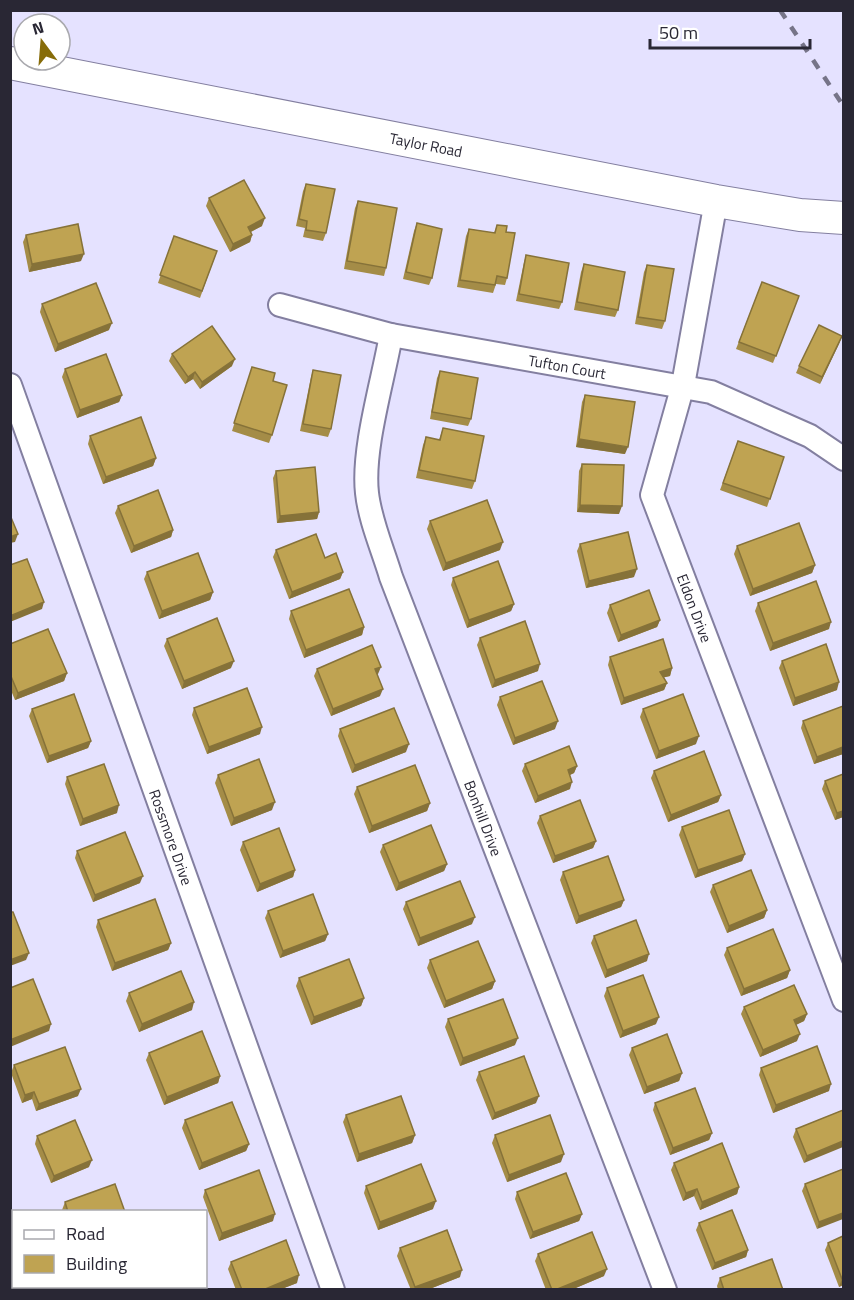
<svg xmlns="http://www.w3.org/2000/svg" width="854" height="1300" font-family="'Titillium Web',sans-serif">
  <rect width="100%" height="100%" fill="#e5e2ff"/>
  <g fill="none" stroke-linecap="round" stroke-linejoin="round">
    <defs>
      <g id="street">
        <path id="s1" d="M716,201L683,385L652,495L844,1000"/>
        <path id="s2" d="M280,305L391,335L711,392L810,436L844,459"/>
        <path id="s3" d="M391,335C383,381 362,449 367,493C370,521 383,550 391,577L665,1290"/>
        <path id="s4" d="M10,385L333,1290"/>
        <polyline points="10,1266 14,1274"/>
      </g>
      <g id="secondary">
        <path id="s5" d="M10,63L716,201L800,215L844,218"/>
      </g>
    </defs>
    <use href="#street" stroke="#837fa0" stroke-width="26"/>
    <use href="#secondary" stroke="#837fa0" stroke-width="34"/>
    <use href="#street" stroke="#fff" stroke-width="22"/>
    <use href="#secondary" stroke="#fff" stroke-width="32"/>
    <polyline stroke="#767488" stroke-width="4.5" stroke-dasharray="10 10" stroke-linecap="butt" points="780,10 844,107"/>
  </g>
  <g fill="#a48c47">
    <polygon points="306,184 326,233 323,241 303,237 305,228 296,226 303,191"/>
    <polygon points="209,198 262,226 251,232 252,235 250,242 230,252 206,206"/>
    <polygon points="358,201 386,268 384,276 344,269 355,208"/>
    <polygon points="417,223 432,278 429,285 403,279 414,231"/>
    <polygon points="497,225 506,232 507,278 505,285 496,284 493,293 457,287 466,236 469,229 494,233"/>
    <polygon points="26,235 81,261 29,272 23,242"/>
    <polygon points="174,236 217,251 200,298 158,283"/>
    <polygon points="526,255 562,302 559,309 516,301 524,262"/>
    <polygon points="584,264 618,310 615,317 574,310 581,272"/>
    <polygon points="647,265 665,321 662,329 635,324 644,272"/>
    <polygon points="762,282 799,296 773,363 736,349"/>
    <polygon points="42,304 109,330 55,352 40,312"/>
    <polygon points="842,336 820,384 796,373 799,366"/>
    <polygon points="172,354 232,366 200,389 193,379 185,384 169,361"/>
    <polygon points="252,367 273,381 272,435 269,443 232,431"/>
    <polygon points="65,369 122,395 119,402 77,418 62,377"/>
    <polygon points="313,370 331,429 328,437 300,431 311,377"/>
    <polygon points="440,371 471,419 468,426 430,419 437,378"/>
    <polygon points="585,395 625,454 576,447 582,402"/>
    <polygon points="443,428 475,481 472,489 416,478 423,445 426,437 439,440"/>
    <polygon points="90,436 156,458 153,466 103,484 88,444"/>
    <polygon points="738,441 784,457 767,507 720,490"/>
    <polygon points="582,464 619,514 577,512 579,471"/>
    <polygon points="276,471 319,512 317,519 277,523 273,478"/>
    <polygon points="118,506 173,530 171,537 131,553 115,513"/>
    <polygon points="430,521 500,550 443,571 427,529"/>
    <polygon points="580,544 634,577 586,588 577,551"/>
    <polygon points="737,546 815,565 812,573 750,596 734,554"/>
    <polygon points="276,550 325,558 343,572 340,579 289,599 273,557"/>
    <polygon points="147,572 213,592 210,600 159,619 144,579"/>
    <polygon points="453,578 514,604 511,611 467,628 451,585"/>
    <polygon points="758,603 829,629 770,651 755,611"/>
    <polygon points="610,605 660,620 657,627 618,642 607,613"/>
    <polygon points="291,611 364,627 362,635 304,658 289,619"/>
    <polygon points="480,638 538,671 492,688 477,645"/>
    <polygon points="167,639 231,668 182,689 164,646"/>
    <polygon points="10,644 67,673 64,681 15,700 10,688"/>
    <polygon points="610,657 672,668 670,676 664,677 667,683 664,690 621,705 608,665"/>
    <polygon points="782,661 837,690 793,706 779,668"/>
    <polygon points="317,669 378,674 377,675 380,696 331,716 314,676"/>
    <polygon points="500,697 555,729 513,745 497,705"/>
    <polygon points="843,706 843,754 814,764 801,728 803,721"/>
    <polygon points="194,708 260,734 207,754 192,715"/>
    <polygon points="32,709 91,741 88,748 47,763 29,716"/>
    <polygon points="643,709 696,744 656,759 640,717"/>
    <polygon points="340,729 406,752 352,773 338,736"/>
    <polygon points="525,764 577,766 574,773 570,775 570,789 535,803 522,771"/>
    <polygon points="654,771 721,795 718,802 668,822 651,778"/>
    <polygon points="843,774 843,817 835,820 822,789 825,781"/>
    <polygon points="218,775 272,810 231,826 215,783"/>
    <polygon points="67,777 117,813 80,826 65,784"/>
    <polygon points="357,787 430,803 427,811 369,833 354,794"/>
    <polygon points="540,816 596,841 593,848 553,863 537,823"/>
    <polygon points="682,827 745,854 742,861 695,878 679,835"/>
    <polygon points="243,842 295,870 293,877 257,892 240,850"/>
    <polygon points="383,845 447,864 444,871 396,891 380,852"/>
    <polygon points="77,851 140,883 93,902 75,858"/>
    <polygon points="563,872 624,900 621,907 576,924 560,880"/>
    <polygon points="713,885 767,910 764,918 727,933 710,892"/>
    <polygon points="406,902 472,924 418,946 403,909"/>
    <polygon points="268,911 328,934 325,941 280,958 265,918"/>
    <polygon points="98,920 171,943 168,950 112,971 96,927"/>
    <polygon points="594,936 647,961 605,978 591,943"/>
    <polygon points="727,948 790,970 787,978 741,996 724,955"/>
    <polygon points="430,960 495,981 492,989 444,1008 427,968"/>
    <polygon points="299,978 364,998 361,1006 311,1025 296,986"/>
    <polygon points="607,988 656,1024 620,1038 604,996"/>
    <polygon points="129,993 192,1010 139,1032 126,1001"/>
    <polygon points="744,1007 807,1014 804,1021 796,1025 797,1041 760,1057 741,1014"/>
    <polygon points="448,1019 515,1045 460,1066 445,1027"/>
    <polygon points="632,1048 682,1073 679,1081 644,1094 629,1055"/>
    <polygon points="149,1053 220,1076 218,1083 164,1105 146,1060"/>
    <polygon points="14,1065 78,1096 36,1111 32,1099 22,1103 11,1073"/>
    <polygon points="761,1068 829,1091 773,1113 759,1075"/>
    <polygon points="479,1072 536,1103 492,1120 476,1080"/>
    <polygon points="655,1103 712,1133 709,1140 670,1155 653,1110"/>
    <polygon points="843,1110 804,1163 793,1137 796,1129"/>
    <polygon points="346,1115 415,1135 412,1143 357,1162 343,1122"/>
    <polygon points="185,1120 249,1144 246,1151 199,1170 182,1128"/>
    <polygon points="495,1135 561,1162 507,1182 492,1143"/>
    <polygon points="37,1136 89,1167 51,1183 35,1144"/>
    <polygon points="674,1163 739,1187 737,1194 700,1210 694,1196 683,1201 671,1170"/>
    <polygon points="843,1169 817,1229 802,1191 805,1184"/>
    <polygon points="366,1186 433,1209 378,1230 364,1193"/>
    <polygon points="205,1190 273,1221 219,1241 203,1197"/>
    <polygon points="517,1192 582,1214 579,1221 530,1239 515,1199"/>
    <polygon points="65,1202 125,1212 63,1212 62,1210"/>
    <polygon points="699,1223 748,1250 746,1257 712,1270 696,1230"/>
    <polygon points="843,1236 843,1285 839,1287 825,1250 828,1243"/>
    <polygon points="400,1248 460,1277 427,1290 411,1290 397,1256"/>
    <polygon points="538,1254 604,1276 571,1290 546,1290 535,1261"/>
    <polygon points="231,1262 297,1283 279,1290 236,1290 228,1269"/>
    <polygon points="720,1278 783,1290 718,1290 717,1286"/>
    <polygon points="93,1287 138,1287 139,1290 94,1290"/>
  </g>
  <g fill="#867239">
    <polygon points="265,218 262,226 246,234 248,227"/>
    <polygon points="252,235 250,242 230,252 233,244"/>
    <polygon points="84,254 81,261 29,272 32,264"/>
    <polygon points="112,323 109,330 55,352 58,344"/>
    <polygon points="842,336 839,344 820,384 822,377"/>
    <polygon points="235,359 232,366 200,389 202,382"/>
    <polygon points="195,372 193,379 185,384 188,377"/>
    <polygon points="122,395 119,402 77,418 80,410"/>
    <polygon points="579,439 628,447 625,454 576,447"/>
    <polygon points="156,458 153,466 103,484 106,477"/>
    <polygon points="580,505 622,506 619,514 577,512"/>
    <polygon points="319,512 317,519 277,523 280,516"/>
    <polygon points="173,530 171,537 131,553 134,546"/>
    <polygon points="18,534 15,542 10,543 10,537"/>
    <polygon points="503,542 500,550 443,571 446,563"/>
    <polygon points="815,565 812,573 750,596 753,589"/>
    <polygon points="637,569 634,577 586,588 589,581"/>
    <polygon points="343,572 340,579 289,599 292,592"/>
    <polygon points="213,592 210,600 159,619 162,611"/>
    <polygon points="44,602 42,609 10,622 10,616"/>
    <polygon points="514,604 511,611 467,628 469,620"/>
    <polygon points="660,620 657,627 618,642 621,635"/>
    <polygon points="831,622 829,629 770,651 773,643"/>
    <polygon points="364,627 362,635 304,658 306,650"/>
    <polygon points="234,661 231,668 182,689 184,681"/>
    <polygon points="540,664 538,671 492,688 495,680"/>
    <polygon points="381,667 378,674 372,677 375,669"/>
    <polygon points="672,668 670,676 657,679 660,672"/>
    <polygon points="67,673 64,681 15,700 18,693"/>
    <polygon points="839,682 837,690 793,706 795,698"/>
    <polygon points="667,683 664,690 621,705 624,698"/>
    <polygon points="383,689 380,696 331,716 333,709"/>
    <polygon points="558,721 555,729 513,745 515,738"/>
    <polygon points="262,727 260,734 207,754 209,747"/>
    <polygon points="699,736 696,744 656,759 659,751"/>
    <polygon points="91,741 88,748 47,763 49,756"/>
    <polygon points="409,744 406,752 352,773 355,765"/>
    <polygon points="843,747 843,754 814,764 817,757"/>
    <polygon points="577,766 574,773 565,777 568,770"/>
    <polygon points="572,782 570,789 535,803 538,796"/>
    <polygon points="721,795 718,802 668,822 671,815"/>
    <polygon points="275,802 272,810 231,826 234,818"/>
    <polygon points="430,803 427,811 369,833 372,826"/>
    <polygon points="119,805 117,813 80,826 83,819"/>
    <polygon points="843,811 843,817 835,820 837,813"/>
    <polygon points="596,841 593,848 553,863 555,856"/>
    <polygon points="745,854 742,861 695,878 698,870"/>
    <polygon points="447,864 444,871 396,891 399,883"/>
    <polygon points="295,870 293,877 257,892 260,884"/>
    <polygon points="143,876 140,883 93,902 95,895"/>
    <polygon points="624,900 621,907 576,924 579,916"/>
    <polygon points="767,910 764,918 727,933 729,926"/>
    <polygon points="475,917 472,924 418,946 420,938"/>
    <polygon points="328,934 325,941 280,958 283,951"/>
    <polygon points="171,943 168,950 112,971 115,963"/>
    <polygon points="29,953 26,960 10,966 10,960"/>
    <polygon points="649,954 647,961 605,978 607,970"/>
    <polygon points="790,970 787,978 741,996 744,989"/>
    <polygon points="495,981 492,989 444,1008 446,1001"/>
    <polygon points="364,998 361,1006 311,1025 314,1017"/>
    <polygon points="194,1002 192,1010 139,1032 142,1024"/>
    <polygon points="807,1014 804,1021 791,1027 794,1020"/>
    <polygon points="659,1017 656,1024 620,1038 623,1031"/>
    <polygon points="51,1024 49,1031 10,1047 10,1040"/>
    <polygon points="800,1034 797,1041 760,1057 763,1050"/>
    <polygon points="518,1038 515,1045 460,1066 463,1058"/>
    <polygon points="682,1073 679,1081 644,1094 647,1087"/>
    <polygon points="220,1076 218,1083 164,1105 167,1097"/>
    <polygon points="831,1084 829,1091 773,1113 776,1105"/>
    <polygon points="81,1089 78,1096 36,1111 39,1104"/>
    <polygon points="34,1092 32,1099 22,1103 25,1095"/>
    <polygon points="539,1096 536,1103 492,1120 495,1113"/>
    <polygon points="712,1133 709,1140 670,1155 673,1148"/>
    <polygon points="415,1135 412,1143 357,1162 359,1154"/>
    <polygon points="843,1141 843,1147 804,1163 807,1156"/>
    <polygon points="249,1144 246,1151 199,1170 202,1163"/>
    <polygon points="564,1154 561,1162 507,1182 509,1175"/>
    <polygon points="92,1160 89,1167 51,1183 54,1176"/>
    <polygon points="739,1187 737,1194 700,1210 702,1202"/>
    <polygon points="697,1189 694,1196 683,1201 686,1193"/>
    <polygon points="436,1201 433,1209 378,1230 380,1222"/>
    <polygon points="843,1213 843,1219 817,1229 819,1222"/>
    <polygon points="275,1214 273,1221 219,1241 222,1233"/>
    <polygon points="582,1214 579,1221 530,1239 533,1232"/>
    <polygon points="748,1250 746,1257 712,1270 715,1263"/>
    <polygon points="607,1269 604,1276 571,1290 555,1290"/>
    <polygon points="462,1270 460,1277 427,1290 415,1290 415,1287"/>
    <polygon points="299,1275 297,1283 279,1290 263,1290"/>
    <polygon points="842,1279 843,1279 843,1285 839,1287"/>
  </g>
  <g fill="#bfa352" stroke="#867239" stroke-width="1.5">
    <polygon points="244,180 265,218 248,227 252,235 233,244 209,198"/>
    <polygon points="306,184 335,189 326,233 306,230 307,221 299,219"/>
    <polygon points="358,201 397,208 386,268 347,261"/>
    <polygon points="417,223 442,229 432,278 406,272"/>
    <polygon points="78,224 84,254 32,264 26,235"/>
    <polygon points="497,225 507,226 506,232 515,233 507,278 497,276 495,285 460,280 469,229 495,233"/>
    <polygon points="174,236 217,251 202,291 160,275"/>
    <polygon points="526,255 569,263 562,302 519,294"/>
    <polygon points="584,264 625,272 618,310 577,302"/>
    <polygon points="647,265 674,269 665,321 638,317"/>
    <polygon points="762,282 799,296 776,356 739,342"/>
    <polygon points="96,283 112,323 58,344 42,304"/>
    <polygon points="819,325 842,336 822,377 799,366"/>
    <polygon points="212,326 235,359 202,382 195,372 188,377 172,354"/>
    <polygon points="106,354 122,395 80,410 65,369"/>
    <polygon points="252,367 275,373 273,381 287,385 272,435 234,423"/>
    <polygon points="313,370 341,375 331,429 303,424"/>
    <polygon points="440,371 478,378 471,419 432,412"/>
    <polygon points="585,395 635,402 628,447 579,439"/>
    <polygon points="141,417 156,458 106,477 90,436"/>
    <polygon points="443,428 484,436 475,481 419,470 426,437 440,440"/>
    <polygon points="738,441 784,457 770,499 723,483"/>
    <polygon points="582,464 624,465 622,506 580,505"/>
    <polygon points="315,467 319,512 280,516 276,471"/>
    <polygon points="158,490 173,530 134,546 118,506"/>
    <polygon points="487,500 503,542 446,563 430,521"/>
    <polygon points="10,515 18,534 10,537"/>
    <polygon points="799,523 815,565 753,589 737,546"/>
    <polygon points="628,532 637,569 589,581 580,544"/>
    <polygon points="316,534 325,558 336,553 343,572 292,592 276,550"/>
    <polygon points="198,553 213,592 162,611 147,572"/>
    <polygon points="27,559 44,602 10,616 10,565"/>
    <polygon points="498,561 514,604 469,620 453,578"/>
    <polygon points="816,581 831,622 773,643 758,603"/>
    <polygon points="349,589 364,627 306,650 291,611"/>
    <polygon points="649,590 660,620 621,635 610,605"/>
    <polygon points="217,618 234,661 184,681 167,639"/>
    <polygon points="525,621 540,664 495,680 480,638"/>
    <polygon points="48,629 67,673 18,693 10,674 10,644"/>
    <polygon points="663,639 672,668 660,672 667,683 624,698 610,657"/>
    <polygon points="826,644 839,682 795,698 782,661"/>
    <polygon points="372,645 381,667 375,669 383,689 333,709 317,669"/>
    <polygon points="542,681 558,721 515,738 500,697"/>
    <polygon points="247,688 262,727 209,747 194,708"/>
    <polygon points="74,694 91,741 49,756 32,709"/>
    <polygon points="683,694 699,736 659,751 643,709"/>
    <polygon points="843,706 843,747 817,757 803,721"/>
    <polygon points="394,708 409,744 355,765 340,729"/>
    <polygon points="569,746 577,766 568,770 572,782 538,796 525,764"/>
    <polygon points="704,751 721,795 671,815 654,771"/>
    <polygon points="259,759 275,802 234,818 218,775"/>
    <polygon points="104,764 119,805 83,819 67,777"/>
    <polygon points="415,765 430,803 372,826 357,787"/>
    <polygon points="843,774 843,811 837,813 825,781"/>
    <polygon points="580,800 596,841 555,856 540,816"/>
    <polygon points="729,810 745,854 698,870 682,827"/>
    <polygon points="431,825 447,864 399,883 383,845"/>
    <polygon points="279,828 295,870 260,884 243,842"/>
    <polygon points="125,832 143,876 95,895 77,851"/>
    <polygon points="608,856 624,900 579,916 563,872"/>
    <polygon points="751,870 767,910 729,926 713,885"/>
    <polygon points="460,881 475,917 420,938 406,902"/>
    <polygon points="313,894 328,934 283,951 268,911"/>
    <polygon points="155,899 171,943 115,963 98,920"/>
    <polygon points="10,912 13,912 29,953 10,960"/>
    <polygon points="636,920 649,954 607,970 594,936"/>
    <polygon points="773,929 790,970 744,989 727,948"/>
    <polygon points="478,941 495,981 446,1001 430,960"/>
    <polygon points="349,959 364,998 314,1017 299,978"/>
    <polygon points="181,971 194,1002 142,1024 129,993"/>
    <polygon points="643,975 659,1017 623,1031 607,988"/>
    <polygon points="33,979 51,1024 10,1040 10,988"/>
    <polygon points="794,985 807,1014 794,1020 800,1034 763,1050 744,1007"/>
    <polygon points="503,999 518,1038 463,1058 448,1019"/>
    <polygon points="202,1031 220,1076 167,1097 149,1053"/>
    <polygon points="667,1034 682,1073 647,1087 632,1048"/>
    <polygon points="817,1046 831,1084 776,1105 761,1068"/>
    <polygon points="65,1047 81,1089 39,1104 34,1092 25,1095 14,1065"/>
    <polygon points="524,1056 539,1096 495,1113 479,1072"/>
    <polygon points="695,1088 712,1133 673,1148 655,1103"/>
    <polygon points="401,1096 415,1135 359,1154 346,1115"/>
    <polygon points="232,1102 249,1144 202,1163 185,1120"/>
    <polygon points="843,1110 843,1141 807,1156 796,1129"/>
    <polygon points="550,1115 564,1154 509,1175 495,1135"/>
    <polygon points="75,1120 92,1160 54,1176 37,1136"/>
    <polygon points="722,1143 739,1187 702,1202 697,1189 686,1193 674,1163"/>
    <polygon points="421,1164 436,1201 380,1222 366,1186"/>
    <polygon points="843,1169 843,1213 819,1222 805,1184"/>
    <polygon points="259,1170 275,1214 222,1233 205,1190"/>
    <polygon points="566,1173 582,1214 533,1232 517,1192"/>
    <polygon points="115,1184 125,1212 68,1212 65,1202"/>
    <polygon points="732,1210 748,1250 715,1263 699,1223"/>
    <polygon points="447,1230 462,1270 415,1287 400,1248"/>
    <polygon points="592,1232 607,1269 555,1290 552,1290 538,1254"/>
    <polygon points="843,1236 843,1279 842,1279 828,1243"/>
    <polygon points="286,1240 299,1275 263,1290 242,1290 231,1262"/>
    <polygon points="772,1259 783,1290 724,1290 720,1278"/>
    <polygon points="98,1287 138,1287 139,1290 99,1290"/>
  </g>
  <g text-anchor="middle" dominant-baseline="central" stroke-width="5" stroke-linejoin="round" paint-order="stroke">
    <g font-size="15" fill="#292734" stroke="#fff">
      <text stroke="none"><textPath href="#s5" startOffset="424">Taylor Road</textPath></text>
      <text stroke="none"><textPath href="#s2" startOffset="294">Tufton Court</textPath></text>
      <text stroke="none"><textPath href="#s1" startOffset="422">Eldon Drive</textPath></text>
      <text stroke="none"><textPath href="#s3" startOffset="506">Bonhill Drive</textPath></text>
      <text stroke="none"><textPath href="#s4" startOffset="480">Rossmore Drive</textPath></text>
    </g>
  </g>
  <rect width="854" height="1300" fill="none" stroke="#292734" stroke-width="24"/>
  <rect x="12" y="1210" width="195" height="78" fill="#ffffff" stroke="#a9a9ae" stroke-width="1.5"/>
  <rect x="24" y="1230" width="30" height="9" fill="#ffffff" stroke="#a9a9ae" stroke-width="1.5"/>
  <text x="66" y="1240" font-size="18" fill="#292734">Road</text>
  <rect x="24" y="1255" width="30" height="18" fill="#bfa352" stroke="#a9a9ae" stroke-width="1.5"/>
  <text x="66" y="1270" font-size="18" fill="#292734">Building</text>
  <g transform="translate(42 42) rotate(344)"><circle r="28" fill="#ffffff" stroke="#a9a9ae" stroke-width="1.5"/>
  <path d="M0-4.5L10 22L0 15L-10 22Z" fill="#876c09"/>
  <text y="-9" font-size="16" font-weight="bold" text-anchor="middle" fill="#292734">N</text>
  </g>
  <path d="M650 39v9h160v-9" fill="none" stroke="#292734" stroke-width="3"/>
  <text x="659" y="39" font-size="18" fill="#292734" stroke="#ffffff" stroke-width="4.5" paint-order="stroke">50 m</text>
</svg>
